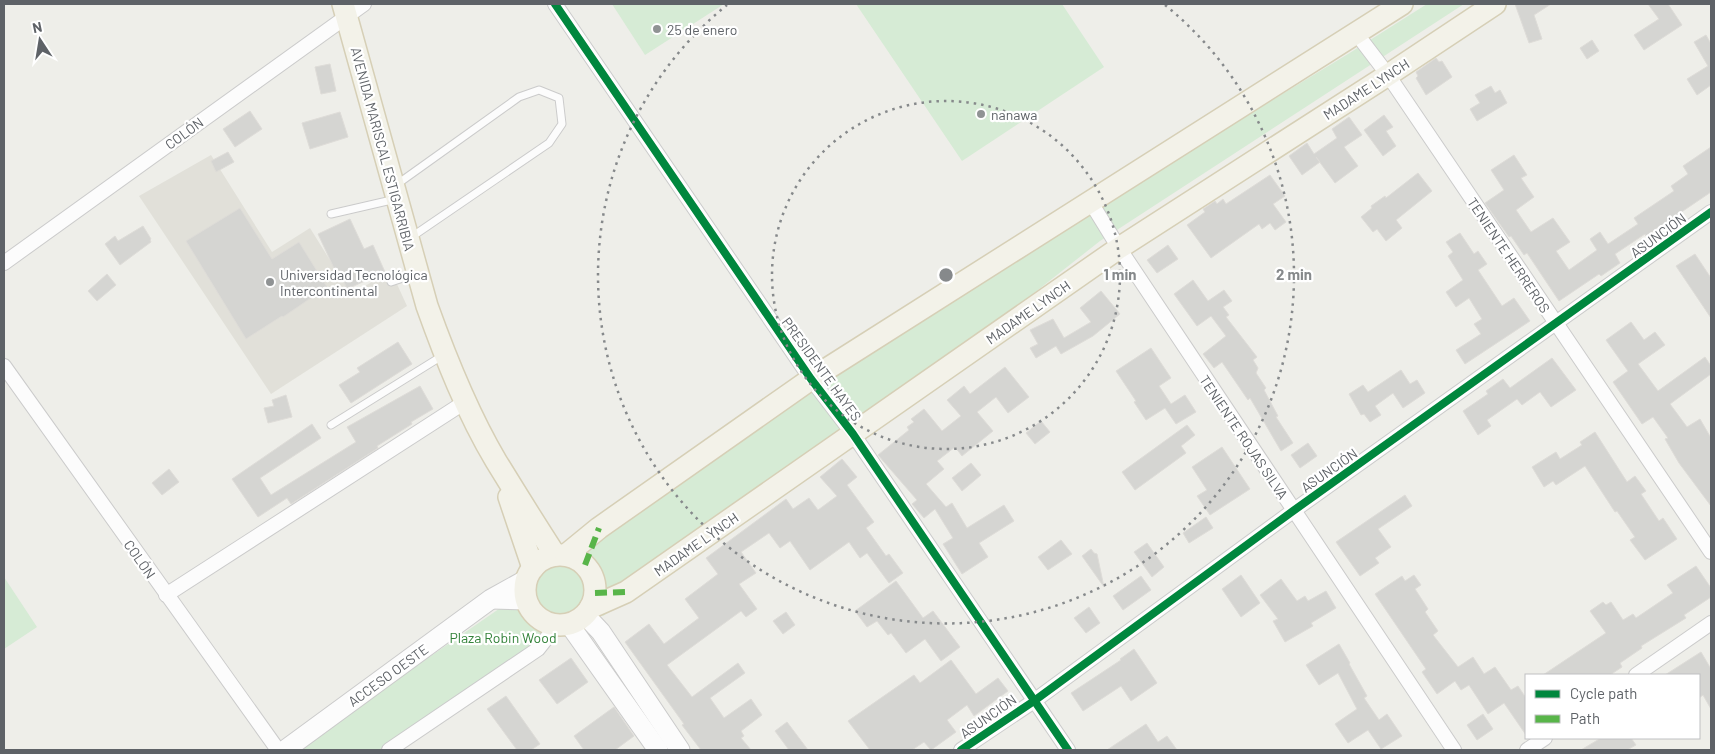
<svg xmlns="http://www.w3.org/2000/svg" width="1715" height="754" font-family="Barlow,sans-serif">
  <rect width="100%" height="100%" fill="#eeeee9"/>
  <polygon fill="#e1e0d9" points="211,155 272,252 310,228 351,294 391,271 407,306 271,394 139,196"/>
  <g fill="#d6ebd5">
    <polygon points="612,4 724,4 645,55"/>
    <polygon points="856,4 1062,4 1104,67 962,161"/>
    <polygon points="1427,4 1464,4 1100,241 845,442 603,616 596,609 602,596 597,572 579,555 807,389 1082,216 1348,54"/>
    <circle cx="561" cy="590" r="27"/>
    <polygon points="4,577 37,627 4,649"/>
    <path d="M519,595C524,616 536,628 558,631L379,750H295Z"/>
  </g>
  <g fill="#d5d5d2" stroke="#dedcd8">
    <polygon points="1515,4 1551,4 1534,15 1542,39 1529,43"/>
    <polygon points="1648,4 1668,4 1682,25 1644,50 1634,35 1659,19"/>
    <polygon points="1706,35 1711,44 1711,85 1697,95 1687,79 1708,66 1694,42"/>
    <polygon points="1592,40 1599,51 1587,59 1580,48"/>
    <polygon points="1436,58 1439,62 1442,61 1452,77 1426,95 1416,78 1418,76 1416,72"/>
    <polygon points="330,64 336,91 321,94 315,67"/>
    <polygon points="1491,86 1495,93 1500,90 1507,103 1477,121 1470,109 1480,103 1475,95"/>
    <polygon points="250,111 262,129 235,147 223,129"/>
    <polygon points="340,112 348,137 310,149 302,123"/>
    <polygon points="1384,115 1393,127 1386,131 1396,146 1383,156 1364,130"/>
    <polygon points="1349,117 1362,135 1344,147 1358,166 1335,183 1316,157 1320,162 1302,175 1289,156 1307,143 1314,154 1337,138 1332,129"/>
    <polygon points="1711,147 1711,192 1646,236 1645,234 1615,254 1620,263 1601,276 1599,274 1559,301 1527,253 1524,255 1511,236 1509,237 1485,203 1504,190 1491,170 1514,155 1527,175 1521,178 1534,197 1516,210 1531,232 1553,218 1570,242 1556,251 1569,270 1597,250 1590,239 1600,232 1608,244 1638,224 1634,218 1674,191 1671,186 1688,174 1683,166"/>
    <polygon points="228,152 234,162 216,172 211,161"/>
    <polygon points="1418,173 1432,191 1396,220 1402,228 1386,241 1377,229 1373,232 1361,217 1372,208 1371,206 1385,196 1386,198"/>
    <polygon points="1270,175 1285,196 1273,204 1286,222 1275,230 1270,223 1262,229 1259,224 1211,258 1187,225 1205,212 1203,209 1215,201 1217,204 1223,199 1226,204"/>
    <polygon points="240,208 272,259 299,242 327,287 283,317 282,316 246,339 186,241"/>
    <polygon points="350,219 364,249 373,245 385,272 347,289 342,277 339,279 318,234"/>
    <polygon points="143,226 151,239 150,240 151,242 120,265 105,244 115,236 118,241"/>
    <polygon points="1460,233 1474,254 1478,251 1487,264 1478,270 1502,306 1514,298 1530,321 1465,364 1456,350 1481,334 1474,324 1482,319 1469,298 1456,307 1446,292 1463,280 1448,256 1453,252 1446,242"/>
    <polygon points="1168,245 1178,259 1157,273 1147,260"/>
    <polygon points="1695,254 1711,278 1711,318 1676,266"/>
    <polygon points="107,274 116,285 97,301 88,291"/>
    <polygon points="1193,280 1208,301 1224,290 1232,301 1223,307 1229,315 1226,317 1257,357 1253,360 1258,368 1256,373 1266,388 1264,390 1278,416 1276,417 1293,443 1281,451 1250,398 1248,400 1222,362 1214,368 1203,354 1226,336 1211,316 1197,326 1174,294"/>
    <polygon points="1101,291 1120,314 1093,336 1061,354 1056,346 1036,358 1030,348 1038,344 1030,330 1053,319 1064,338 1091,322 1080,308"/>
    <polygon points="1631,322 1644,340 1655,332 1665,345 1638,364 1658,391 1705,357 1711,366 1711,374 1670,404 1687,427 1700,419 1711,438 1711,506 1679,463 1665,439 1668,438 1653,417 1642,424 1613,382 1628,371 1606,340"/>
    <polygon points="398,342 412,364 351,403 339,385 360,372 357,368"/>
    <polygon points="1151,348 1171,378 1159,386 1171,404 1185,395 1196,412 1176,424 1165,408 1146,420 1134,402 1136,401 1116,371"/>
    <polygon points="1552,358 1576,390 1551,407 1540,392 1522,405 1517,399 1487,420 1491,426 1478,435 1463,411 1488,394 1486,391 1503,379 1510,388"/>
    <polygon points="1005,367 1029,397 1008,413 996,397 977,412 993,431 962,456 955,447 937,461 944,469 926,484 946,507 952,503 967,528 1004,505 1014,521 979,543 988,557 962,574 943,544 953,538 935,509 924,518 912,504 917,500 878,455 909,430 907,427 914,422 911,419 924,409 942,431 961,416 947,400 964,386 970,394"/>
    <polygon points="1401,370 1410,384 1417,380 1425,393 1403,408 1393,393 1375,406 1381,415 1370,422 1364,414 1361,415 1349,394 1363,385 1368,392"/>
    <polygon points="420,386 433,409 411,422 412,424 377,446 378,448 291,504 287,498 258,517 232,479 312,424 321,438 260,478 271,495 356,442 347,427"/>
    <polygon points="286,395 292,417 268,423 264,408 274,406 272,400"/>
    <polygon points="1041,421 1050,432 1035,444 1026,433"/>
    <polygon points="1187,425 1195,435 1181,446 1186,453 1135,490 1122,472"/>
    <polygon points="1595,432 1627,482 1635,476 1646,491 1641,494 1659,521 1663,518 1677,539 1645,560 1630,540 1635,537 1617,511 1615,512 1585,466 1556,485 1553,481 1544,487 1532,467 1556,452 1560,459 1582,445 1580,442"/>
    <polygon points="1308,443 1317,456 1300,468 1291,455"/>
    <polygon points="1222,447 1250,489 1210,515 1197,496 1207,490 1192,467"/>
    <polygon points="842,459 857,477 847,485 874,522 866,528 886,556 889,554 903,573 889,583 867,553 860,558 849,542 810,570 790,541 780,548 769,533 741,552 756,573 739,584 757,609 746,617 741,611 667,665 692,697 738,663 745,673 710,698 724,718 751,699 762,715 741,731 744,736 741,738 751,750 701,750 682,725 684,724 625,642 649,624 664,644 699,618 685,599 718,574 706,558 786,499 793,509 809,498 818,510 837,496 820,477"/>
    <polygon points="971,463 981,475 962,491 952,478"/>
    <polygon points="169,469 179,482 162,495 152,483"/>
    <polygon points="1405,495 1412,506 1378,529 1391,547 1375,558 1379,563 1360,576 1336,542"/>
    <polygon points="1206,517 1213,528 1189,543 1183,533"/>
    <polygon points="1061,540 1072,554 1048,570 1038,557"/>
    <polygon points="1147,543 1164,567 1152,577 1134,552"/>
    <polygon points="1091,549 1094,553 1097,554 1104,587 1082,556"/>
    <polygon points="1696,566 1711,588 1711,597 1684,615 1686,618 1641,646 1642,648 1620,663 1622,667 1610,675 1543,675 1606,633 1590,611 1603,602 1606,605 1611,602 1623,620 1633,614 1636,618 1673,593 1667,585"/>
    <polygon points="1241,575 1260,603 1241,617 1222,589"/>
    <polygon points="1414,575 1421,585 1415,589 1428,609 1425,612 1438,631 1433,635 1458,667 1473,657 1484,674 1495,667 1511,690 1518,686 1526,698 1526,735 1504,703 1488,714 1469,685 1461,690 1455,681 1437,694 1422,672 1426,669 1375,594 1402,576 1405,581"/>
    <polygon points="1141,576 1151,590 1123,610 1113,596"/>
    <polygon points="1281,579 1297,601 1305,596 1308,601 1326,591 1336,608 1311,623 1313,626 1285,642 1273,621 1278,619 1260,595"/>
    <polygon points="896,581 923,618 933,611 960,647 941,661 925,639 906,653 891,633 888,635 877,621 867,627 855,611"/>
    <polygon points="1089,607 1100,623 1086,633 1074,618"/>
    <polygon points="786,612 795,625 783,634 773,621"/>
    <polygon points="1339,644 1350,663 1349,664 1367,696 1364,698 1379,720 1387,714 1402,736 1381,749 1368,730 1348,743 1335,724 1357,709 1338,673 1319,685 1306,665"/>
    <polygon points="1134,649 1157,683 1131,701 1121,686 1083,711 1071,693 1121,660 1120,659"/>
    <polygon points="1701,652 1711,669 1711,709 1703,695 1699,698 1699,675 1665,675"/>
    <polygon points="571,658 588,682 557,704 539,680"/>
    <polygon points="951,660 976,694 998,678 1008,691 974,716 967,705 947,720 956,732 931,750 924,742 912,750 870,750 848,721 914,675 920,683"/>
    <polygon points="506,696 540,744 531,750 517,750 487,709"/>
    <polygon points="614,707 634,736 615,750 584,750 574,736"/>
    <polygon points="1483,714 1493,729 1477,740 1467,725"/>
    <polygon points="787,722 808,750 789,750 775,731"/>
    <polygon points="1146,724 1158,742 1167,736 1177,750 1107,750"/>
    <polygon points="1601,738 1631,738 1636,745 1627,750 1581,750"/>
  </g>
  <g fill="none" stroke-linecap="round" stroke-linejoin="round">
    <defs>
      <g id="lane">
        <polyline points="396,185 519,97 539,90 559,98 562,124 549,143 410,238"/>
        <polyline points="331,214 396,199"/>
        <polyline points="391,282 415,274"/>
        <polyline points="331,425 442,356"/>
      </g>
      <g id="street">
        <polyline points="555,4 811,379 853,434 1068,750"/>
        <polyline points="1356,33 1388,75 1711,552"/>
        <polyline points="1090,201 1119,248 1454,750"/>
        <polyline points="4,263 364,4"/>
        <polyline points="4,366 278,750"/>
        <polyline points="166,595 465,402"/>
        <polyline points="1636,675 1711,623"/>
        <polyline points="389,750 538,649 557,625"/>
        <polyline points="961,750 1034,701 1293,511 1711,212"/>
        <polyline points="1527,750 1545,738"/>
      </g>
      <g id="secondary">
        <polyline points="492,599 527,600"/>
        <polyline points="585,615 601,632 680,750"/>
        <polyline points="569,624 658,750"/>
        <polyline points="285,750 491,599 527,579"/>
      </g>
      <g id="primary">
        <path d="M343,4L427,306C446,359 467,412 496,461C515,492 535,524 555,555"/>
        <polyline points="509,497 533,568"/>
        <circle cx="560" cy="590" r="35"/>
        <polyline points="566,555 599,528 811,379 1402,4"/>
        <polyline points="590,608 626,592 1119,248 1388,75 1495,4"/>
      </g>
    </defs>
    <use href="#lane" stroke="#cbcbcb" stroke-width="9"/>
    <use href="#street" stroke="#cbcbcb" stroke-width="16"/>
    <use href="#secondary" stroke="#cbcbcb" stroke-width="21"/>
    <use href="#primary" stroke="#d6cfb6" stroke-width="24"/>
    <use href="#lane" stroke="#fcfcfc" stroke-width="7"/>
    <use href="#street" stroke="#fcfcfc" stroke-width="14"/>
    <use href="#secondary" stroke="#fcfcfc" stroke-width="19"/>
    <use href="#primary" stroke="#f3f2e9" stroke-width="21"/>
    <g stroke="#58b549" stroke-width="6" stroke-dasharray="12 6" stroke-linecap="butt">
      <polyline points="585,565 599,528"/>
      <polyline points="595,593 626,592"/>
    </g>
    <defs>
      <g id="cycleway">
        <polyline points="555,4 811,379 853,434 1068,750"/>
        <polyline points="961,750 1034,701 1293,511 1711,212"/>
      </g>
    </defs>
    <use href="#cycleway" stroke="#fff" stroke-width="11"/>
    <use href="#cycleway" stroke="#00873e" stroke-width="8"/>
  </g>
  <g fill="none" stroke="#86898b" stroke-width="2.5" stroke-dasharray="2.5 5">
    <circle cx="946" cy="275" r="174"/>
    <path d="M1165 5A348 348 0 1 1 727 5"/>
  </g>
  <g fill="#909394" stroke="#fff" stroke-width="2">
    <circle cx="657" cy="29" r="5"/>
    <circle cx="981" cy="114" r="5"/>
    <circle cx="270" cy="282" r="5"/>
  </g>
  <g text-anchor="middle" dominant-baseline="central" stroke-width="4.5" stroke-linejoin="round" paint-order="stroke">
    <g font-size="14" fill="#5e6267" stroke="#fff" text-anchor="start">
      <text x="667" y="29">25 de enero</text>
      <text x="991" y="114">nanawa</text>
      <text x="280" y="274">Universidad Tecnológica<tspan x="280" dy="16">Intercontinental</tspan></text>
    </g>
    <g font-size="14" fill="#5e6267" stroke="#fff">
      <text transform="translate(1366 89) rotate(-33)">MADAME LYNCH</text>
      <text transform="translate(184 133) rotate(-36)">COLÓN</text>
      <text transform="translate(383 149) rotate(75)">AVENIDA MARISCAL ESTIGARRIBIA</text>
      <text transform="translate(1658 235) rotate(-36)">ASUNCIÓN</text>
      <text transform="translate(1509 255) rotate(56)">TENIENTE HERREROS</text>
      <text transform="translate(1028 312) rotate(-35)">MADAME LYNCH</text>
      <text transform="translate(822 369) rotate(54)">PRESIDENTE HAYES</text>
      <text transform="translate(1244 437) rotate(56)">TENIENTE ROJAS SILVA</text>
      <text transform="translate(1329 470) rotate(-35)">ASUNCIÓN</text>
      <text transform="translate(696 544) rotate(-35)">MADAME LYNCH</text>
      <text transform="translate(140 559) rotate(55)">COLÓN</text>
      <text transform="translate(388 675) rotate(-36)">ACCESO OESTE</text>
      <text transform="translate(988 716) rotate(-35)">ASUNCIÓN</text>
    </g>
    <g font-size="14" fill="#328239" stroke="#fff">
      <text x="503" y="637">Plaza Robin Wood</text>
    </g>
  </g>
  <circle cx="946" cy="275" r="8" fill="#86898b" stroke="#fff" stroke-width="2.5"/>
  <g font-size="15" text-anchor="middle" font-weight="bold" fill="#86898b" stroke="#fff" stroke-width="4.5" stroke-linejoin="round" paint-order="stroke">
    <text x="1120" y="280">1 min</text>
    <text x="1294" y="280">2 min</text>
  </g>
  <rect width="1715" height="754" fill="none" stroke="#5e6267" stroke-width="10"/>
  <rect x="1525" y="674" width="175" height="65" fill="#ffffff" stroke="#bfc0c2"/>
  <rect x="1535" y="690" width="25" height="8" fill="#00873e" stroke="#bfc0c2"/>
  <text x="1570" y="699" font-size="15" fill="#5e6267">Cycle path</text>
  <rect x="1535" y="715" width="25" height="8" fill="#58b549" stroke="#bfc0c2"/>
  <text x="1570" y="724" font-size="15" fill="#5e6267">Path</text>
  <g transform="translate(40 40) rotate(348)" stroke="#ffffff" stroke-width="4" paint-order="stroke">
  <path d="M0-4L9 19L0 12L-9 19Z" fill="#5e6267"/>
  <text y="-8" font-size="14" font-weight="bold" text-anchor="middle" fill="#5e6267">N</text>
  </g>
</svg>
